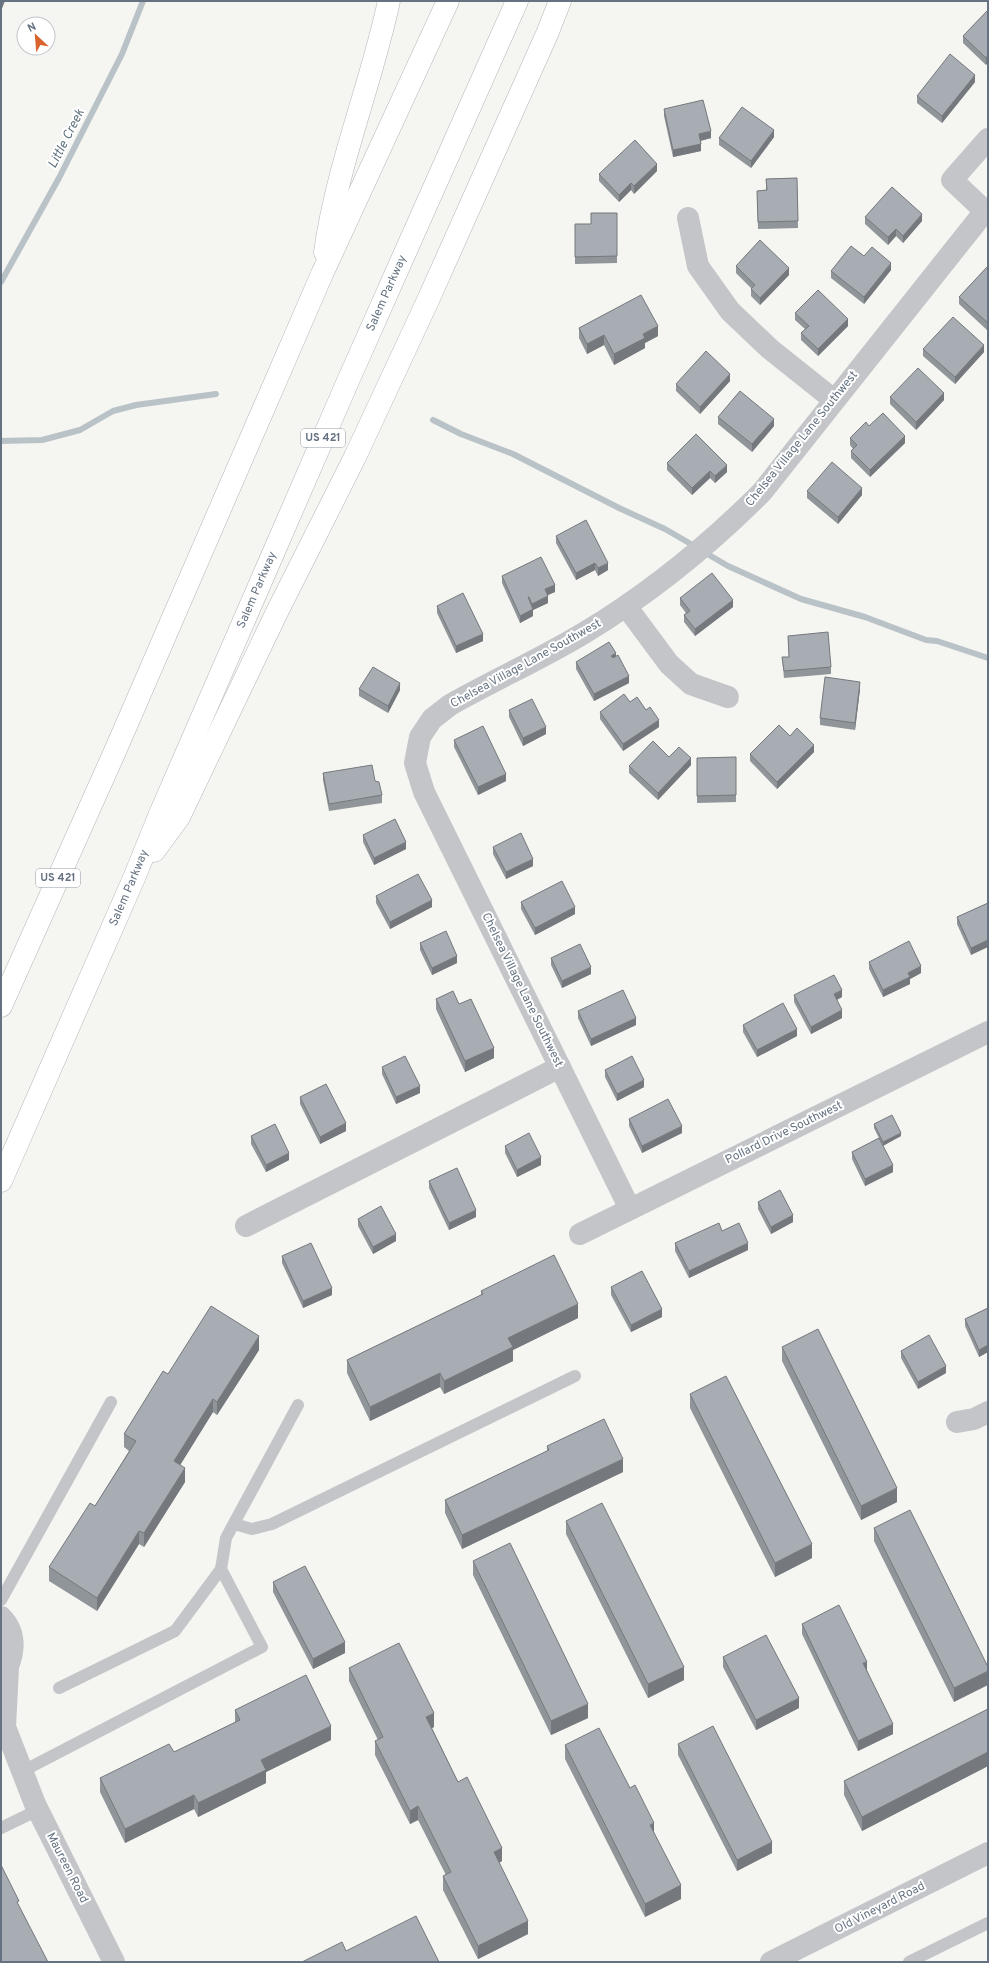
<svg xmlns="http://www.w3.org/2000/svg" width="989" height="1963" font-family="Overpass,sans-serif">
  <rect width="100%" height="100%" fill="#f5f5f1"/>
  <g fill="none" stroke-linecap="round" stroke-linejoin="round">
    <g stroke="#b8c2c7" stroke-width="6">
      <polyline points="1,282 59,178 122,54 143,1"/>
      <polyline points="433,420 461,434 513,454 619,508 665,529 696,547"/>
      <polyline points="1,441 42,440 80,430 113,411 136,405 216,394"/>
      <polyline points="704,552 728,566 801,599 865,617 926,640 937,641 988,658"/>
    </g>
    <defs>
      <g id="highway">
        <path d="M325,252C337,166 371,85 389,1"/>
        <polyline points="154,851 179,817 276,614 355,457 429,298 547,34 560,1"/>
        <polyline points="1,1006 116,749 322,274 448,1"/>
        <path id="s1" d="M1,1181L134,878L160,814L348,381L517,1"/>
      </g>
    </defs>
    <use href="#highway" stroke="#b3b6b9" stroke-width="23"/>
    <g stroke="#c3c5c9" stroke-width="12">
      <polyline points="234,1524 252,1529 272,1524 575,1376"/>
      <polyline points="1,1600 111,1402"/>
      <polyline points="59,1688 175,1631 221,1569"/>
      <polyline points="21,1772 262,1647 221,1569 226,1538 298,1405"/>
      <polyline points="1,1828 38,1810"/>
      <polyline points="909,1962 988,1923"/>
    </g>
    <g stroke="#c3c5c9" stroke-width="22">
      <polyline points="988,139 952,180 988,214"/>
      <polyline points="688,218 698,266 730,311 770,349 834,400"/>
      <polyline points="626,606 669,664 691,684 728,697"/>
      <path d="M630,1209L424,792L415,763L420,737L432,719L450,705C494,680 541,659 584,633C649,594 709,545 762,492L985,211"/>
      <polyline points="246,1226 560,1067"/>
      <polyline points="580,1234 988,1032"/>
      <polyline points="957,1422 974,1419 988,1412"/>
      <path d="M1,1617C18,1634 15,1659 1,1677"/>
      <polyline points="8,1668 5,1727 35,1804 114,1962"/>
      <polyline points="771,1962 988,1853"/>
    </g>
    <use href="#highway" stroke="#fff" stroke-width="22"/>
  </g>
  <g fill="#90959a">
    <polygon points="988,10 988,62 986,65 963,43 963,36"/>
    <polygon points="975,82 942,123 917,103 917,96"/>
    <polygon points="664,109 711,138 701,141 701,151 673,157 664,116"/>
    <polygon points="774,137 751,168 719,145 719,138"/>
    <polygon points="657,171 634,194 631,190 619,202 599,181 599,174"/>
    <polygon points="797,178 798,228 758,229 757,191 766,190 766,179"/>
    <polygon points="617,213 617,263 575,264 575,224 591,224"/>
    <polygon points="865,217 922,221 903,243 896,236 888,245 865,224"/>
    <polygon points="864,256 891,270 864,304 831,278 831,271"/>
    <polygon points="736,266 789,275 760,305 751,296 751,288 736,273"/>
    <polygon points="988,266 988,331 959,304 959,297"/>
    <polygon points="795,313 848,326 818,356 801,340 801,333 805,329 795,320"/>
    <polygon points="579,328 658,336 645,343 645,348 614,365 604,345 587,354 579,338"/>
    <polygon points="923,349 984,352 955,384 923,356"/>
    <polygon points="730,381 700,414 676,391 676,384"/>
    <polygon points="890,397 944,400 916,430 890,404"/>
    <polygon points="718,417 774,426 752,452 718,424"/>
    <polygon points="869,426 905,443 870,477 851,458 851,451 853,449 850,445 850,438"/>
    <polygon points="667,463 727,472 715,483 710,478 692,495 667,470"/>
    <polygon points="807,491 862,495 838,524 807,498"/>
    <polygon points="556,536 608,570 598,576 595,570 576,580 556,543"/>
    <polygon points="502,576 555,592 548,595 548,603 533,610 533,616 520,623 502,583"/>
    <polygon points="680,598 733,607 695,636 684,622 684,615 686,613 680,605"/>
    <polygon points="437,606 483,641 456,653 437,613"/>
    <polygon points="788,636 831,667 831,674 784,678 782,657 789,657"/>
    <polygon points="576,662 629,683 594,701 576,669"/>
    <polygon points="359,689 400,690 388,713 359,696"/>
    <polygon points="860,689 855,730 820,725 820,718"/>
    <polygon points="630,702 646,710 659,727 623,751 600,719 600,712"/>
    <polygon points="509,710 546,734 523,746 509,717"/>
    <polygon points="454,740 506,781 478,795 454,747"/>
    <polygon points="814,752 777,789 750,761 750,754"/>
    <polygon points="669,757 691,765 658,800 629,773 629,766"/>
    <polygon points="736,757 736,802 697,803 697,758"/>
    <polygon points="323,773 375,781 382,795 382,803 329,811 323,780"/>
    <polygon points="363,835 406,849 374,865 363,842"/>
    <polygon points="493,847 533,866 506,879 493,854"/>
    <polygon points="376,896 432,907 390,929 376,903"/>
    <polygon points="521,902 575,914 535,935 521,909"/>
    <polygon points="988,903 971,955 957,924 957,917"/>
    <polygon points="420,943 457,963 432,975 420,950"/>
    <polygon points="551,958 591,974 562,988 551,965"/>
    <polygon points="869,962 921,973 910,979 910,984 883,997 869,969"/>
    <polygon points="794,995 842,997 837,1000 842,1018 811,1034 794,1002"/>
    <polygon points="436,999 459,1004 494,1058 465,1072 436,1009"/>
    <polygon points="578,1011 636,1025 591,1046 578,1018"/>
    <polygon points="743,1025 797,1036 757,1057 743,1032"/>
    <polygon points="382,1067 420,1093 396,1104 382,1074"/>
    <polygon points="605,1070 644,1087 617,1101 605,1077"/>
    <polygon points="300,1097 346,1131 320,1144 300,1104"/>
    <polygon points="629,1119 682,1133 642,1153 629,1126"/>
    <polygon points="874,1124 901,1136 883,1145 893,1172 865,1186 852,1159 852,1152 879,1138 874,1128"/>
    <polygon points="251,1136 289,1160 266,1172 251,1144"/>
    <polygon points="505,1146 541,1165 517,1177 505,1153"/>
    <polygon points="429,1181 476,1217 449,1230 429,1188"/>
    <polygon points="758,1202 793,1222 771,1234 758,1209"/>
    <polygon points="358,1219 396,1241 373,1254 358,1226"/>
    <polygon points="722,1231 748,1250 689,1278 675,1251 675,1243"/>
    <polygon points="282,1256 332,1295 303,1308 282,1263"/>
    <polygon points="611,1287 662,1317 631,1332 611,1295"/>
    <polygon points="481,1291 578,1318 513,1350 513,1361 444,1394 440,1387 370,1421 347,1373 347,1360 481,1295"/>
    <polygon points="988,1308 988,1352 979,1357 965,1326 965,1319"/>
    <polygon points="782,1347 897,1502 861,1520 782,1361"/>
    <polygon points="259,1350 217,1415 213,1412 180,1465 185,1482 144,1547 139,1544 97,1611 49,1581 49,1567 95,1506 129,1451 124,1447 124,1434 168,1374"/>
    <polygon points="901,1351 946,1373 918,1389 901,1358"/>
    <polygon points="690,1394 812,1558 775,1577 690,1408"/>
    <polygon points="547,1446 623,1472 462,1549 445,1513 445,1500 547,1451"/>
    <polygon points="566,1521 684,1680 648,1698 566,1534"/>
    <polygon points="874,1528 988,1667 954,1702 874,1541"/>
    <polygon points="473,1561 588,1718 551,1735 473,1575"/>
    <polygon points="273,1582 345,1653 313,1669 273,1592"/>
    <polygon points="802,1624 867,1670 893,1734 858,1751 802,1634"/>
    <polygon points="723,1657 799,1708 756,1730 723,1667"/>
    <polygon points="349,1668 434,1727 432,1728 458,1782 502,1861 499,1863 528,1934 478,1959 443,1890 443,1876 446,1875 418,1820 410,1824 375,1755 375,1741 378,1740 349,1681"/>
    <polygon points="988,1709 988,1766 862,1831 844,1795 844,1781"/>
    <polygon points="235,1710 331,1740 266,1772 266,1783 198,1817 194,1809 125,1843 100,1792 100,1778 174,1752 235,1722"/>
    <polygon points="678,1744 772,1853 737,1871 678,1755"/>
    <polygon points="565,1745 630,1788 654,1833 681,1899 645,1917 565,1759"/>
  </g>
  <g fill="#75797d">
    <polygon points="2,1 5,1 1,11 1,3"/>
    <polygon points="988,55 988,62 986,65 986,58"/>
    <polygon points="975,75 975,82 942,123 942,116"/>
    <polygon points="774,130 774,137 751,168 751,161"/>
    <polygon points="711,131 711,138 699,141 699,134"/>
    <polygon points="701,144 701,151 673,157 673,150"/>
    <polygon points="657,164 657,171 634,194 634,186"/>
    <polygon points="631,183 631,190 619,202 619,195"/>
    <polygon points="922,214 922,221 903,243 903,236"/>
    <polygon points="896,229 896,236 888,245 888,237"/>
    <polygon points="891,263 891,270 864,304 864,297"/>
    <polygon points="789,268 789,275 760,305 760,298"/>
    <polygon points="848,319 848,326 818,356 818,349"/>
    <polygon points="658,326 658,336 645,343 645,348 614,365 614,354 643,334"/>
    <polygon points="604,335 604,345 587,354 587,344"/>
    <polygon points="984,345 984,352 955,384 955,377"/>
    <polygon points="730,374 730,381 700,414 700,407"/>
    <polygon points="944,393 944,400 916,430 916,422"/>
    <polygon points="774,419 774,426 752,452 752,444"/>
    <polygon points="905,436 905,443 870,477 870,470"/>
    <polygon points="727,465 727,472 715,483 715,476"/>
    <polygon points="710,471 710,478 692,495 692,488"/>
    <polygon points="862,488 862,495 838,524 838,517"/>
    <polygon points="595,563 595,570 576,580 576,573"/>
    <polygon points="608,563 608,570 598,576 598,568"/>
    <polygon points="555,585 555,592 545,596 545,589"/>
    <polygon points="548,596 548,603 533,610 533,616 520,623 520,616 532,610 532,604"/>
    <polygon points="733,600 733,607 695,636 695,629"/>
    <polygon points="483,634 483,641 456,653 456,646"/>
    <polygon points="616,653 616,660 611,656"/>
    <polygon points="629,676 629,683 594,701 594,694"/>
    <polygon points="860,682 860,689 855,730 855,723"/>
    <polygon points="400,683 400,690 388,713 388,706"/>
    <polygon points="659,720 659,727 623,751 623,744"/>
    <polygon points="546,727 546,734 523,746 523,738"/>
    <polygon points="814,745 814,752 777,789 777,782"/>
    <polygon points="691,758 691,765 658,800 658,793"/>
    <polygon points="506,774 506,781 478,795 478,787"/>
    <polygon points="406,842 406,849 374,865 374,858"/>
    <polygon points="533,859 533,866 506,879 506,872"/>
    <polygon points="432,900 432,907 390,929 390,922"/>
    <polygon points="575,907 575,914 535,935 535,928"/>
    <polygon points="988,940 988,947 971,955 971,948"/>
    <polygon points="457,956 457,963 432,975 432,968"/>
    <polygon points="921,966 921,973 910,979 910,984 883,997 883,990 908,973"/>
    <polygon points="591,967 591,974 562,988 562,981"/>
    <polygon points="842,990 842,997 834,1001 834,994"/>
    <polygon points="842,1010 842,1018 811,1034 811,1027"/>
    <polygon points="636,1018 636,1025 591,1046 591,1039"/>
    <polygon points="797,1029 797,1036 757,1057 757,1050"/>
    <polygon points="494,1048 494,1058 465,1072 465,1061"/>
    <polygon points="644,1080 644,1087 617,1101 617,1094"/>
    <polygon points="420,1086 420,1093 396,1104 396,1097"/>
    <polygon points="346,1123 346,1131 320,1144 320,1137"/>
    <polygon points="682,1126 682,1133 642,1153 642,1146"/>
    <polygon points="901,1133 901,1136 883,1146 883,1142"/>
    <polygon points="289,1153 289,1160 266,1172 266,1165"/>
    <polygon points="541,1157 541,1165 517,1177 517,1170"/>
    <polygon points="893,1165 893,1172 865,1186 865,1179"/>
    <polygon points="476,1210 476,1217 449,1230 449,1223"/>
    <polygon points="793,1215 793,1222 771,1234 771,1227"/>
    <polygon points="396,1234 396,1241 373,1254 373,1247"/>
    <polygon points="748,1243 748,1250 689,1278 689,1271"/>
    <polygon points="332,1288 332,1295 303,1308 303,1301"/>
    <polygon points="578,1304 578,1318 513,1350 513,1361 444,1394 444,1381 508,1338"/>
    <polygon points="662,1309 662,1317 631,1332 631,1325"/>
    <polygon points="259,1336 259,1350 217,1415 217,1402"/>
    <polygon points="988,1345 988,1352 979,1357 979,1350"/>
    <polygon points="946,1366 946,1373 918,1389 918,1382"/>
    <polygon points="440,1373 440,1387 370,1421 370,1407"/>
    <polygon points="213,1399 213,1412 174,1475 174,1461"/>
    <polygon points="623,1459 623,1472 462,1549 462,1535"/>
    <polygon points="185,1468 185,1482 144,1547 144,1533"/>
    <polygon points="897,1488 897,1502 861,1520 861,1506"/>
    <polygon points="139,1531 139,1544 97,1611 97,1598"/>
    <polygon points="812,1544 812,1558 775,1577 775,1563"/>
    <polygon points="345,1642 345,1653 313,1669 313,1659"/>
    <polygon points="867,1662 867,1672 863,1663"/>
    <polygon points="684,1667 684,1680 648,1698 648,1684"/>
    <polygon points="988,1671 988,1685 954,1702 954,1688"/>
    <polygon points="799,1698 799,1708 756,1730 756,1720"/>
    <polygon points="588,1704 588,1718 551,1735 551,1721"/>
    <polygon points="434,1713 434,1727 426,1731 426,1717"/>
    <polygon points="893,1724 893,1734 858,1751 858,1741"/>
    <polygon points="331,1726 331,1740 266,1772 266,1783 198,1817 198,1803 261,1760"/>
    <polygon points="988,1752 988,1766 862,1831 862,1817"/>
    <polygon points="194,1795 194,1809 125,1843 125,1829"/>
    <polygon points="418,1806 418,1820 410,1824 410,1811"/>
    <polygon points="654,1823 654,1836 650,1825"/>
    <polygon points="772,1842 772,1853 737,1871 737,1860"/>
    <polygon points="502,1848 502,1861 494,1865 494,1852"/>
    <polygon points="681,1885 681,1899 645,1917 645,1904"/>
    <polygon points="528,1921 528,1934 478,1959 478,1946"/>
  </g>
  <g fill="#a7adb3" stroke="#75797d">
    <polygon points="988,10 988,55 986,58 963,36"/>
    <polygon points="950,54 975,75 942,116 917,96"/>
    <polygon points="703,100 711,131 699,134 701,144 673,150 664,109"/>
    <polygon points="742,107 774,130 751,161 719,138"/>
    <polygon points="635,140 657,164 634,186 631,183 619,195 599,174"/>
    <polygon points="797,178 798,221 758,222 757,191 767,190 766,179"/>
    <polygon points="892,187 922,214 903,236 896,229 888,237 865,217"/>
    <polygon points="591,213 617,213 617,256 575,257 575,224 591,224"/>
    <polygon points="760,240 789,268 760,298 751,289 755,285 736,266"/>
    <polygon points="851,246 864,256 872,247 891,263 864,297 831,271"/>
    <polygon points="988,266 988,323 959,297"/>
    <polygon points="818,290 848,319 818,349 801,333 809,326 795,313"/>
    <polygon points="641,295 658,326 643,334 645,338 614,354 604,335 587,344 579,328"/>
    <polygon points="953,317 984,345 955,377 923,349"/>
    <polygon points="706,351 730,374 700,407 676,384"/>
    <polygon points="918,368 944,393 916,422 890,397"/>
    <polygon points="740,391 774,419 752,444 718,417"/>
    <polygon points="883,413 905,436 870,470 851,451 857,445 850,438 866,422 869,426"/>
    <polygon points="696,434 727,465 715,476 710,471 692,488 667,463"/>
    <polygon points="832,462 862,488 838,517 807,491"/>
    <polygon points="586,520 608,563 598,568 595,563 576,573 556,536"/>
    <polygon points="541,557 555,585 545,589 548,596 532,604 529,597 528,597 533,609 520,616 502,576"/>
    <polygon points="712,573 733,600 695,629 684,615 690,611 680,598"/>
    <polygon points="463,593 483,634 456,646 437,606"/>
    <polygon points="828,632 831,667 784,671 782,657 789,657 788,636"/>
    <polygon points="609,642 616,653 611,656 613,658 618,655 629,676 594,694 576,662"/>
    <polygon points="373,667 400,683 388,706 359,689"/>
    <polygon points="825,677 860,682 855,723 820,718"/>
    <polygon points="624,694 630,702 637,697 646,710 650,707 659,720 623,744 600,712"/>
    <polygon points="532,699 546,727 523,738 509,710"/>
    <polygon points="779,725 790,736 797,728 814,745 777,782 750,754"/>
    <polygon points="483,726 506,774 478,787 454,740"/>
    <polygon points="653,741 669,757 679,747 691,758 658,793 629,766"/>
    <polygon points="736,757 736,795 697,796 697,758"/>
    <polygon points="372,765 375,781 379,782 382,795 329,804 323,773"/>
    <polygon points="395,819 406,842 374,858 363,835"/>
    <polygon points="521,833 533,859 506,872 493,847"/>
    <polygon points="418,874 432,900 390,922 376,896"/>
    <polygon points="562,881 575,907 535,928 521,902"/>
    <polygon points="988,903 988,940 971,948 957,917"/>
    <polygon points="446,931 457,956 432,968 420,943"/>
    <polygon points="909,941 921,966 908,973 910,977 883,990 869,962"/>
    <polygon points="580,944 591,967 562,981 551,958"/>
    <polygon points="834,975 842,990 834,994 842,1010 811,1027 794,995"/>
    <polygon points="623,990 636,1018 591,1039 578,1011"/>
    <polygon points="453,991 459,1004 471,999 494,1048 465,1061 436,999"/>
    <polygon points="783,1003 797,1029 757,1050 743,1025"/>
    <polygon points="405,1056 420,1086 396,1097 382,1067"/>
    <polygon points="632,1056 644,1080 617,1094 605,1070"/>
    <polygon points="326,1084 346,1123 320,1137 300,1097"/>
    <polygon points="668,1099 682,1126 642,1146 629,1119"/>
    <polygon points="892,1115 901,1133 883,1142 874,1124"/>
    <polygon points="275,1124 289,1153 266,1165 251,1136"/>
    <polygon points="529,1133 541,1157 517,1170 505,1146"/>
    <polygon points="879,1138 893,1165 865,1179 852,1152"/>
    <polygon points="457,1168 476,1210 449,1223 429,1181"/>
    <polygon points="780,1190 793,1215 771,1227 758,1202"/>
    <polygon points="381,1206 396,1234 373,1247 358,1219"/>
    <polygon points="719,1223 722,1231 739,1223 748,1243 689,1271 675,1243"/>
    <polygon points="311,1243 332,1288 303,1301 282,1256"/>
    <polygon points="554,1255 578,1304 508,1338 513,1347 444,1381 440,1373 370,1407 347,1360 483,1294 481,1291"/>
    <polygon points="642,1271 662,1309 631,1325 611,1287"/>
    <polygon points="211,1306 259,1336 217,1402 213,1399 174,1461 185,1468 144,1533 139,1531 97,1598 49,1567 90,1503 95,1506 136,1441 124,1434 163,1371 168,1374"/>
    <polygon points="988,1308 988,1345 979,1350 965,1319"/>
    <polygon points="818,1329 897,1488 861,1506 782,1347"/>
    <polygon points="929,1335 946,1366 918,1382 901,1351"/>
    <polygon points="726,1376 812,1544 775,1563 690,1394"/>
    <polygon points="604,1419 623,1459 462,1535 445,1500 549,1450 547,1446"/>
    <polygon points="602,1503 684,1667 648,1684 566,1521"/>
    <polygon points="910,1510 988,1667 988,1671 954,1688 874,1528"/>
    <polygon points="510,1543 588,1704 551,1721 473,1561"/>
    <polygon points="305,1566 345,1642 313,1659 273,1582"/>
    <polygon points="839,1605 867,1662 863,1663 893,1724 858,1741 802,1624"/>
    <polygon points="766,1635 799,1698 756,1720 723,1657"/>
    <polygon points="399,1643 434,1713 426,1717 458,1782 467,1777 502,1848 494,1852 528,1921 478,1946 443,1876 451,1872 418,1806 410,1811 375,1741 383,1737 349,1668"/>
    <polygon points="306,1675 331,1726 261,1760 266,1770 198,1803 194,1795 125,1829 100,1778 169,1744 174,1752 240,1720 235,1710"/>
    <polygon points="988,1709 988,1752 862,1817 844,1781"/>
    <polygon points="713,1726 772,1842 737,1860 678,1744"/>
    <polygon points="599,1728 630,1788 635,1785 654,1823 650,1825 681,1885 645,1904 565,1745"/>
    <polygon points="1,1865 19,1901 17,1902 48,1962 1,1962"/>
    <polygon points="416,1916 439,1962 302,1962 342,1942 346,1951"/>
  </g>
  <g text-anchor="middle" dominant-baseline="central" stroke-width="4" stroke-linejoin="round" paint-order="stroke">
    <g fill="#fff" stroke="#939ca7" stroke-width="1">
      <rect x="301" y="429" width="44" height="18" rx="3"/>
      <rect x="36" y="869" width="44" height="18" rx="3"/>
    </g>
    <g font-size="11" font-weight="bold" fill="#657281">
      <text x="323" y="438">US 421</text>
      <text x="58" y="878">US 421</text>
    </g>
    <g font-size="12" fill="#657281" stroke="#fff">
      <text stroke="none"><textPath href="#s1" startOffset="968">Salem Parkway</textPath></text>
      <text transform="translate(802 439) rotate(-51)">Chelsea Village Lane Southwest</text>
      <text stroke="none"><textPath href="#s1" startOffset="644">Salem Parkway</textPath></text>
      <text transform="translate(526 664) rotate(-29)">Chelsea Village Lane Southwest</text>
      <text stroke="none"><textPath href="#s1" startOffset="320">Salem Parkway</textPath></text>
      <text transform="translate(522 990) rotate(64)">Chelsea Village Lane Southwest</text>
      <text transform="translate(784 1133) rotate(-26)">Pollard Drive Southwest</text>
      <text transform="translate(67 1868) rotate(63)">Maureen Road</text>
      <text transform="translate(880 1908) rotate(-27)">Old Vineyard Road</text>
    </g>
    <g font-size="13" font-style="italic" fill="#61747e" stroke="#fff">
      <text transform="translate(67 139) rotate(-63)">Little Creek</text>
    </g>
  </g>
  <rect width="989" height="1963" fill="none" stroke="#657281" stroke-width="4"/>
  <g transform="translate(36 36) rotate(334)"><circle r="19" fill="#ffffff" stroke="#c1c7cd"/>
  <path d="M0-3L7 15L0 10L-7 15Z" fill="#da632d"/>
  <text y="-6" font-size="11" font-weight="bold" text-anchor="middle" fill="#657281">N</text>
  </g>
</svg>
